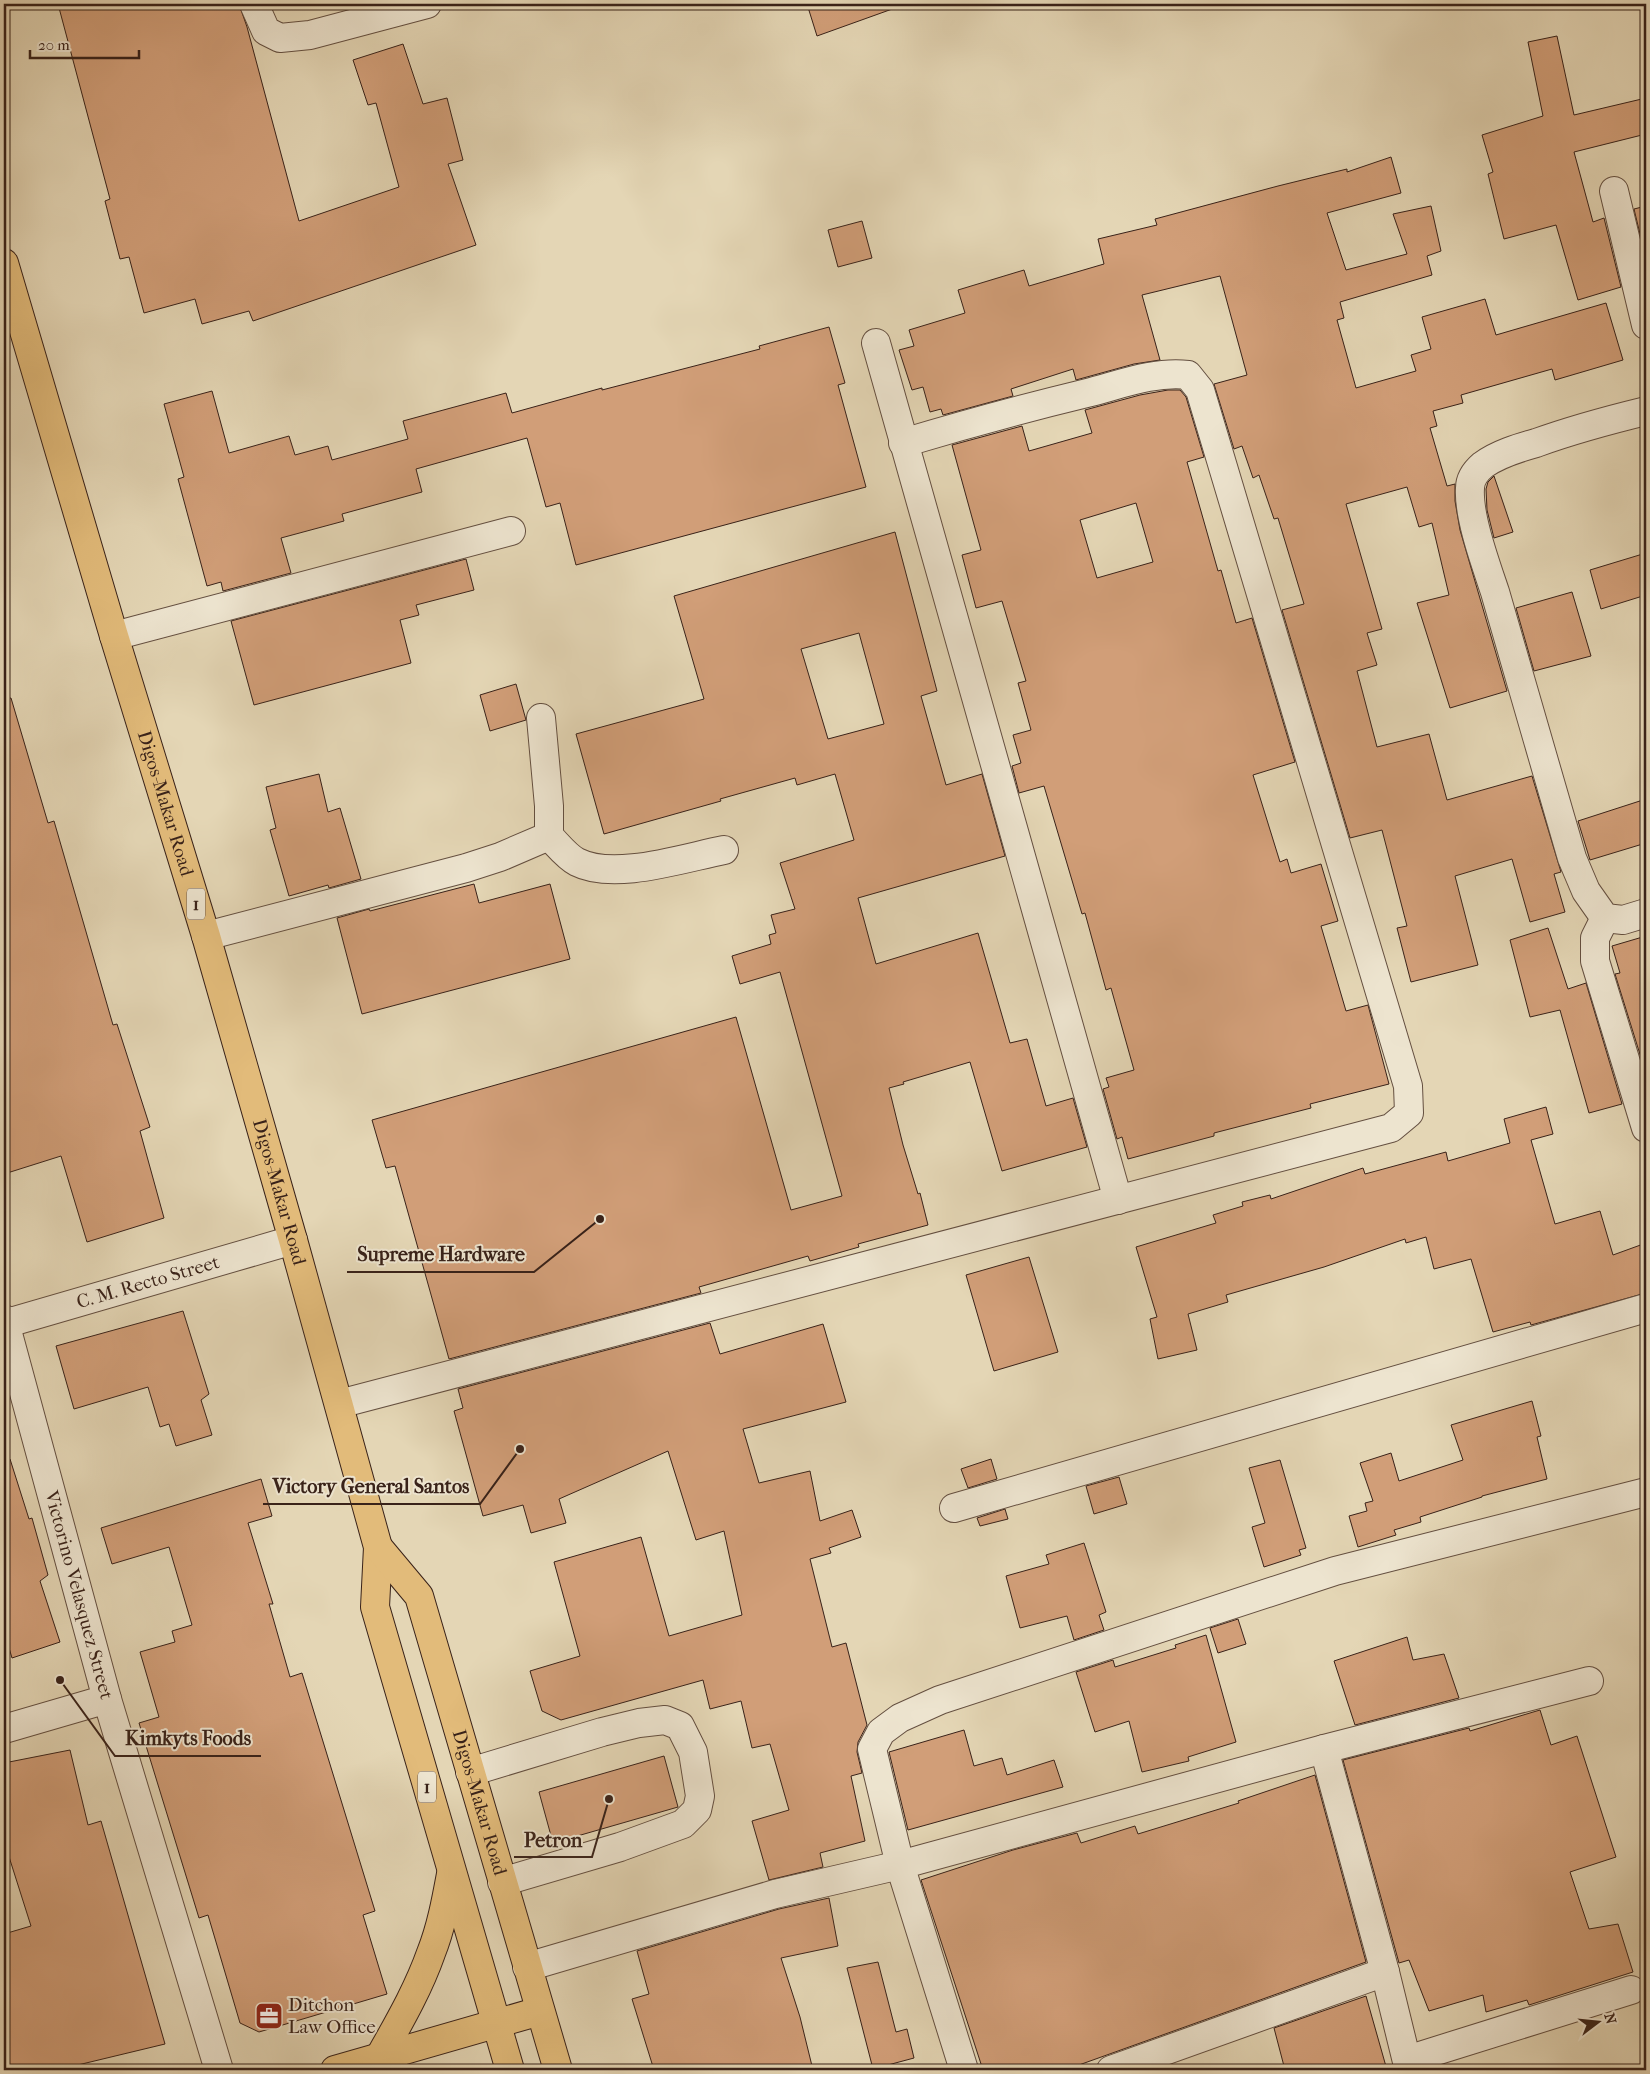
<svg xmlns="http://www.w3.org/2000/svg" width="1650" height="2074" font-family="'IM FELL French Canon',serif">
  <rect width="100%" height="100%" fill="#e4d6b5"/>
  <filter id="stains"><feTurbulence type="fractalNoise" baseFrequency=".004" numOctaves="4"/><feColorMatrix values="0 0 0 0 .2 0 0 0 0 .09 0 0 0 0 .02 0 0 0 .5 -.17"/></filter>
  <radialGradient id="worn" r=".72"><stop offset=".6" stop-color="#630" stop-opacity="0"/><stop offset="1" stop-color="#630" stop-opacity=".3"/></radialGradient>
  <g fill="#d19e78" stroke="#392219" fill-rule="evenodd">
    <polygon points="58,4 239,4 247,27 299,221 399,187 376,103 368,105 353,60 403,44 423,104 447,98 463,160 448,164 476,245 253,321 249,311 202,324 195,299 144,313 129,257 120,259 105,201 110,199"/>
    <polygon points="807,4 895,4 895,8 817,36"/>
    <polygon points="1557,36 1574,115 1646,98 1646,134 1574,152 1593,222 1604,218 1621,287 1578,300 1556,225 1504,239 1488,174 1493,172 1482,135 1543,116 1528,42"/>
    <polygon points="1391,157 1401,193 1327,213 1346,270 1407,254 1393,214 1431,206 1441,251 1427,256 1432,275 1340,302 1344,318 1337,320 1356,388 1416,371 1411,355 1431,349 1422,317 1485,299 1496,335 1606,303 1623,360 1555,380 1552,369 1461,395 1463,403 1433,411 1437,426 1430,428 1447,486 1455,484 1455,501 1460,530 1507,691 1450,708 1417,603 1449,595 1432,523 1419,527 1407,487 1346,504 1382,629 1367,633 1377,665 1357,671 1377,747 1429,734 1447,800 1532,776 1561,872 1554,874 1565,912 1530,922 1512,859 1455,876 1478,965 1411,982 1397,928 1407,926 1382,830 1350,838 1282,610 1304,604 1278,518 1274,519 1259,475 1253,478 1242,446 1234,449 1214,384 1247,375 1220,276 1142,295 1160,360 1134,364 1076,380 1073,369 1011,389 1013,396 943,415 941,409 930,412 923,387 912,390 899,350 914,346 909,330 965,313 958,290 1024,270 1029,286 1104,264 1098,239 1157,225 1155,219 1278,186 1347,169 1347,172"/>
    <polygon points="1646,206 1646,259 1634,209"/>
    <polygon points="862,221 872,258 838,267 828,230"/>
    <polygon points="829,327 845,383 838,385 866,487 576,565 560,503 546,507 527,438 416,469 422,492 342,514 344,521 281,538 291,573 223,591 221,582 207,586 178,479 184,477 164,404 212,391 229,453 289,436 295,455 328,446 332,460 408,439 403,421 506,393 512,413 602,388 602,390 760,349 759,346"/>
    <path d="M1168,390H1180L1186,397L1204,457L1187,462L1218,571L1221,570L1236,623L1252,618L1295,762L1253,775L1280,862L1287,859L1291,873L1321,864L1338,921L1321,926L1346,1011L1368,1005L1389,1084L1310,1104L1311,1108L1214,1133V1136L1128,1159L1122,1137L1117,1139L1103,1089L1109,1087L1106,1078L1134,1070L1111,988L1106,990L1085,913L1082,914L1044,786L1019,793L1012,766L1021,763L1013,735L1031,730L1018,683L1026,681L1002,601L976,608L962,555L981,550L952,445L1022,426L1029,451L1092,433L1085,410L1140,395ZM1136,503L1153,562L1097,578L1080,520Z"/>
    <polygon points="1494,476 1513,532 1494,538 1487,510 1486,489 1488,482"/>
    <path d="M895,532L937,691L921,696L946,785L982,774L1005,856L858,898L876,964L978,933L1010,1043L1027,1039L1046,1106L1073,1098L1087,1147L1002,1171L970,1062L903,1082L904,1084L889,1088L903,1145L918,1194L920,1193L928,1225L858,1244L859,1247L810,1261L808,1256L699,1287L701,1293L449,1359L395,1166L386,1168L372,1120L736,1017L791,1210L842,1196L780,972L740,984L732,956L771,944L769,935L776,933L771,915L795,909L780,863L854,840L835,774L797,785L795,778L720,799L721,801L604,834L576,734L704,699L674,596ZM859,633L884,724L828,739L801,649Z"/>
    <polygon points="1646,553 1646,595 1601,609 1590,570"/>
    <polygon points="466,559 474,590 416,605 419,615 400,620 411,663 254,705 231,621"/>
    <polygon points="1572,592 1591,656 1534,671 1516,608"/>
    <polygon points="516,684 526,720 490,731 480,695"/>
    <polygon points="11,698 48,823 54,821 113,1025 117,1024 150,1127 140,1131 164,1218 87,1242 61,1156 4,1174 4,699"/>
    <polygon points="319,774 328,812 340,808 361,879 329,888 328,885 289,896 270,830 276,828 266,787"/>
    <polygon points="1646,799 1646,843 1590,860 1578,821"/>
    <polygon points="474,884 479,903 550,884 570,959 362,1014 337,918 369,909 370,911"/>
    <polygon points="1548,928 1568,989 1586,983 1622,1104 1589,1113 1560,1010 1530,1017 1510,940"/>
    <polygon points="1646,936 1646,1063 1643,1064 1615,974 1620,973 1612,946"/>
    <polygon points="1546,1107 1553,1134 1531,1140 1555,1224 1600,1211 1613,1255 1646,1243 1646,1293 1531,1325 1530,1322 1493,1332 1471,1259 1434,1269 1426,1237 1406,1243 1405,1239 1324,1267 1226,1295 1228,1302 1188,1314 1197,1350 1158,1359 1150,1319 1157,1317 1136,1247 1216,1223 1213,1215 1243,1206 1242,1202 1270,1195 1271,1199 1363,1168 1365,1174 1446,1152 1448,1161 1510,1143 1504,1119"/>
    <polygon points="1029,1257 1058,1352 994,1371 966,1275"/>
    <polygon points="183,1311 209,1394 201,1400 212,1435 176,1446 169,1424 160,1427 148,1387 74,1409 56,1346"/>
    <polygon points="710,1323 720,1354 823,1324 846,1402 743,1429 759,1483 810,1471 820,1521 852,1510 861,1537 829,1548 831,1553 810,1559 832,1647 846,1643 867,1725 858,1742 857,1752 862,1773 851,1776 865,1841 820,1853 823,1867 769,1880 752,1821 789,1810 770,1744 752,1748 741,1701 710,1709 703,1680 561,1720 542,1711 530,1671 580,1656 554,1562 641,1537 669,1636 742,1615 724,1531 696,1540 668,1451 559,1499 566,1523 531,1533 523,1505 483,1516 454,1411 463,1408 458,1389"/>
    <polygon points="1532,1401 1541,1436 1537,1437 1547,1479 1482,1496 1482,1497 1420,1517 1421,1522 1394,1530 1396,1535 1358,1547 1349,1516 1367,1511 1365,1503 1373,1501 1360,1463 1391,1453 1399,1481 1463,1460 1451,1425"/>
    <polygon points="10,1459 29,1519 32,1518 48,1575 40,1581 60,1642 12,1658 4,1631 4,1460"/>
    <polygon points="991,1459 997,1479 968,1488 961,1469"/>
    <polygon points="1280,1460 1306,1548 1299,1550 1301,1555 1264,1567 1252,1527 1265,1523 1249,1468"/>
    <polygon points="1119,1477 1127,1504 1094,1514 1086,1486"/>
    <polygon points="261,1479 272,1516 248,1523 273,1604 269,1604 290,1677 302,1673 375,1911 363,1915 387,1994 259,2032 240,2023 208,1915 199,1918 139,1723 159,1717 140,1652 175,1642 172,1631 192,1625 169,1547 112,1564 101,1528"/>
    <polygon points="1005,1509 1008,1519 980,1526 977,1518"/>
    <polygon points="1084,1543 1106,1612 1099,1615 1104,1630 1074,1640 1067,1616 1020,1628 1006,1576 1049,1564 1046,1555"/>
    <polygon points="1238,1619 1246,1644 1218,1653 1210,1628"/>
    <polygon points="1206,1635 1236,1742 1188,1757 1189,1761 1142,1772 1129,1721 1095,1732 1076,1672 1113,1660 1115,1667 1176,1648 1175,1645"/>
    <polygon points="1407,1637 1413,1660 1444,1654 1459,1698 1355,1725 1334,1661"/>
    <polygon points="1540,1710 1551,1745 1577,1736 1616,1857 1570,1872 1589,1929 1618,1924 1633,1972 1529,2005 1527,2000 1486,2012 1483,1995 1429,2011 1409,1960 1399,1963 1343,1760 1469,1728 1470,1731"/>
    <polygon points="964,1730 974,1766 1002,1758 1007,1775 1054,1760 1063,1787 908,1830 889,1752"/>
    <polygon points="70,1750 88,1825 101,1821 165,2044 57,2070 4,2070 4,1934 31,1926 4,1841 4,1763"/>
    <polygon points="664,1756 678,1807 553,1843 539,1792"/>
    <polygon points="1315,1775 1366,1962 1065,2070 983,2070 921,1880 1013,1850 1077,1833 1081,1843 1135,1826 1138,1834 1239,1803 1238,1801"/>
    <polygon points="829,1898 838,1946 781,1958 800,2017 813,2070 654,2070 632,1999 649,1994 637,1951 779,1909"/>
    <polygon points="878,1962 896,2032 907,2029 914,2058 873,2069 847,1968"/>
    <polygon points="1366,1996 1387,2070 1285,2070 1274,2028"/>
  </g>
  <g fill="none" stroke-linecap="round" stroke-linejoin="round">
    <defs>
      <g id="minor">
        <polyline points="254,4 266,31 280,38 310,35 427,4"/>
        <polyline points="1614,191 1646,325"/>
        <polyline points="876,343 1118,1200"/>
        <path d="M1646,411C1609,420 1572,430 1536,443C1518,448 1498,454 1483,465C1476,471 1470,479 1470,488C1468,516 1486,565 1495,592L1572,858L1586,891L1605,918L1623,920L1646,913"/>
        <polyline points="114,636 511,531"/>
        <path d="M549,836C557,844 567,857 577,862C614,881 683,858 724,850"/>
        <polyline points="1605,918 1595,938 1595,961 1646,1128"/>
        <polyline points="206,936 466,868 500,857 549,836 549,806 541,718"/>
        <path id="s1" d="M4,1319L107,1699L219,2070"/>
        <path id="s2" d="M4,1324L293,1240"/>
        <path d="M339,1404L1391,1128L1409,1113L1408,1086L1200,390L1188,375C1154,371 1119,385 1087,393C1025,408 963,425 903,443"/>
        <polyline points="954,1508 1646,1308"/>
        <polyline points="4,1729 107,1699"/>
        <polyline points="1324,1749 1385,1972 1409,2070"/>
        <polyline points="470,1772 602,1732 639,1723 665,1720 680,1726 693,1752 700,1796 697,1810 683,1824 620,1847 502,1882"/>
        <polyline points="527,1967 775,1894 900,1865 1324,1749 1589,1681"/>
        <polyline points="1407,2060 1631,1990"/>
        <polyline points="964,2070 900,1865 872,1749 881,1732 900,1718 940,1700 1335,1571 1646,1492"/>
        <polyline points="1111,2070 1385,1972"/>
      </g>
      <g id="major">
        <path id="s3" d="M4,263L114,636L206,936L293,1240L378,1547L375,1607L510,2070"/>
        <path id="s4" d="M378,1547L419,1596L558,2070"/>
        <path d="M379,2058C398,2024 418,1990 431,1953C441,1928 446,1901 451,1874"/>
        <polyline points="335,2070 540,2011"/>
      </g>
    </defs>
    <use href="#minor" stroke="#644f40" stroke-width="30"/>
    <use href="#major" stroke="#392219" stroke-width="30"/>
    <use href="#minor" stroke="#ede4cf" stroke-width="28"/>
    <use href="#major" stroke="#e2bb7a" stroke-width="28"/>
  </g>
  <defs>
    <symbol id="office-square" viewBox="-11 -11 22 22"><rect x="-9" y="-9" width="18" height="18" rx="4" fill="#8f2418" stroke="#ede4cf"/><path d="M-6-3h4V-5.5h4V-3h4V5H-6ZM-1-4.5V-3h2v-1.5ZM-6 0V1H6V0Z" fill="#fff"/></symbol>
  </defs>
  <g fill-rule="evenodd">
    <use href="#office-square" x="253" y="2000" width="32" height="32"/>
  </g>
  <g text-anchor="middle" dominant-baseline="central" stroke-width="4" stroke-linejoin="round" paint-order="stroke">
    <g fill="#ede4cf" stroke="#6f5c50" stroke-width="1">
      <rect x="187" y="888.5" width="18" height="31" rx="4"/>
      <rect x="418" y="1771.5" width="18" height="31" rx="4"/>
    </g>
    <g font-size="18" font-weight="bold" fill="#392219">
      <text x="196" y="904">1</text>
      <text x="427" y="1787">1</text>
    </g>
    <g font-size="19" fill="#392219" stroke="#ede4cf">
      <text stroke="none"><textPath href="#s3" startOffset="564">Digos-Makar Road</textPath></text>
      <text stroke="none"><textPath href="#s3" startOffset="969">Digos-Makar Road</textPath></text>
      <text stroke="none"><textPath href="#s2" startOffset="150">C. M. Recto Street</textPath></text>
      <text stroke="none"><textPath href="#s1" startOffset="286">Victorino Velasquez Street</textPath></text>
      <text stroke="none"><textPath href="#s4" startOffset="279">Digos-Makar Road</textPath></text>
    </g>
    <g font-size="19" fill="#392219" stroke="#ede4cf" text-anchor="start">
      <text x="288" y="2005">Ditchon<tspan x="288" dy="22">Law Office</tspan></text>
    </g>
  </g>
  <path fill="none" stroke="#392219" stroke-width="2" d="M600 1219L534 1272H347M520 1449L480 1504H263M60 1680L115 1756H261M609 1799L592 1857H514"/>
  <g fill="#392219" stroke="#ede4cf" stroke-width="2">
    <circle cx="600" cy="1219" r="5"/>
    <circle cx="520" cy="1449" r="5"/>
    <circle cx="60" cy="1680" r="5"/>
    <circle cx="609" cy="1799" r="5"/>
  </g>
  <g font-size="20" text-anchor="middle" font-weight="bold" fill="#392219" stroke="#ede4cf" stroke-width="4" stroke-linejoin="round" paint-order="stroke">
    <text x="441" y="1261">Supreme Hardware</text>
    <text x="371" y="1493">Victory General Santos</text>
    <text x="188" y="1745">Kimkyts Foods</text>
    <text x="553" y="1847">Petron</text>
  </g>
  <rect width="1650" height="2074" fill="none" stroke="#e4d6b5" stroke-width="20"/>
  <rect x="5" y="5" width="1640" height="2064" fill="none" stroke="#392219" stroke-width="2.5"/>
  <rect x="10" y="10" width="1630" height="2054" fill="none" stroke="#392219"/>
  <g transform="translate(1598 2022) rotate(74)" stroke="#ede4cf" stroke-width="4" paint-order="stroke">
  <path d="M0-4L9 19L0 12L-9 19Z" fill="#392219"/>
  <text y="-8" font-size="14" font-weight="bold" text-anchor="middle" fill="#392219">N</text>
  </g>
  <path d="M30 50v8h109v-8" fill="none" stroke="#392219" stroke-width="2.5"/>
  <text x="38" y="50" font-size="15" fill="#392219" stroke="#ede4cf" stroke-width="4" paint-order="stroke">20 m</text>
  <rect width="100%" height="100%" filter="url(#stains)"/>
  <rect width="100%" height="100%" fill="url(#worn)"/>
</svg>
